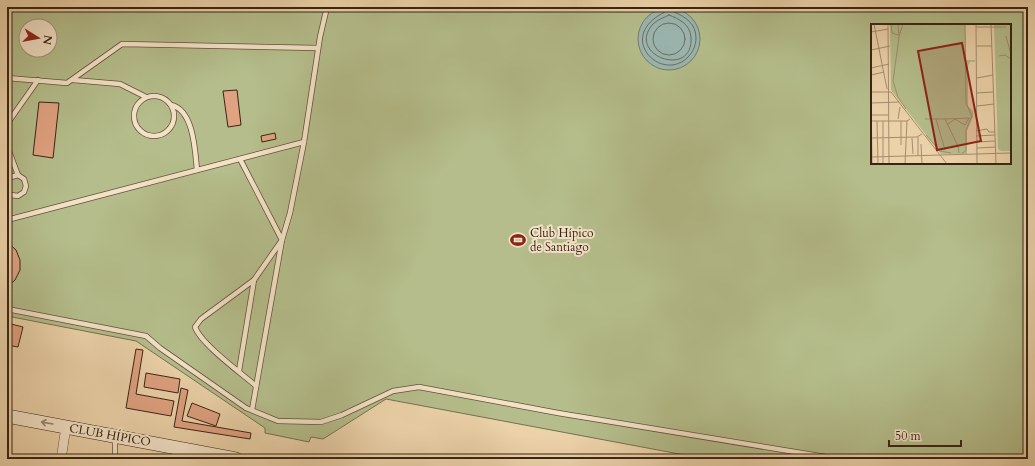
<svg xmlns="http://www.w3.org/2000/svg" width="1035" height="466" font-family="Cardo,serif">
  <rect width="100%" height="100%" fill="#ecd2a9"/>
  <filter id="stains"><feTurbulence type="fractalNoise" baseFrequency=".005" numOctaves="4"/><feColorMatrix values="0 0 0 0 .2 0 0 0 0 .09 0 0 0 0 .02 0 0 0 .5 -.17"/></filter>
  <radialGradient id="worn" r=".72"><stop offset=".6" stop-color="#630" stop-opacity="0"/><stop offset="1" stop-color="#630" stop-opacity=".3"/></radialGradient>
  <path fill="#b4bd8b" stroke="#767150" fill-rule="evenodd" d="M7,7H1028V459H706L386,399L323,439L311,437L309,442L265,433V428L136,341L7,316ZM872,25H1010V163H872ZM26,26H50V50H26Z"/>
  <circle fill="#9ab6b0" stroke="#737c72" cx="669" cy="39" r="31"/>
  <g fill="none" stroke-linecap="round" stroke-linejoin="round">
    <g stroke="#6a6e62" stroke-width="1">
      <path d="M666,7L665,12C614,37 662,84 688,57C693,52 696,45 696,38C696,24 686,17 674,12L673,7"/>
      <path d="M669,15C679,19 690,24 691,37C694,80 625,55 653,24C658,19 664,18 669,15Z"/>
      <circle cx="669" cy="39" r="16"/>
    </g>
  </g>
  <g fill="#e0a281" stroke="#392515">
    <polygon points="237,90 241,125 228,127 223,91"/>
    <polygon points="39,102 59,103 53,158 33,155"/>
    <polygon points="275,133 276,139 262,142 261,136"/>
    <polygon points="7,242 16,250 20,260 20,270 15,280 7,287"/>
    <polygon points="7,323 23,327 18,347 7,345"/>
    <polygon points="136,349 143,350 136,394 174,401 171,416 126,408"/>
    <polygon points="146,373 180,379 178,393 144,387"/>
    <polygon points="181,388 188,390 182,421 251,433 250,439 174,427"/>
    <polygon points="192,403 220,414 216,426 187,416"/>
  </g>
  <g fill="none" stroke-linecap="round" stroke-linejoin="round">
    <defs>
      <g id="lane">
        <polyline points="7,12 16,7"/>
        <polyline points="7,78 67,83 122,44 318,48"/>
        <polyline points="73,80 120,84 146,97"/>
        <circle cx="154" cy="116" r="20"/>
        <path d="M171,105C194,110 195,151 197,170"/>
        <polyline points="7,124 38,80"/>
        <polyline points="7,146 18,175"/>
        <path d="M240,159L282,240L254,280L201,319L195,327C201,344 241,373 256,386"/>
        <polyline points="7,181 11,177 18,175 24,179 26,186 24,192 18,196 11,195 7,191"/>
        <polyline points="7,220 304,142 320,37 327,7"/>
        <polyline points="7,309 146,336 160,348 246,408 278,421 321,422 342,415 393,391 419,387 558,413 838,459"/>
        <polyline points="239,371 254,280"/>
        <polyline points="252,410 282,240 290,213 304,142"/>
        <polyline points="115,459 115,437"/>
      </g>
      <polyline id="street" points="61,459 66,427"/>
      <polyline id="secondary" points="7,416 236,459"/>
    </defs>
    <use href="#lane" stroke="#66503a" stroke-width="6"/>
    <use href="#street" stroke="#66503a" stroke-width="10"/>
    <use href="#secondary" stroke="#392515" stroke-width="14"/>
    <use href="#lane" stroke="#f3e2c7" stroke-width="4.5"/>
    <use href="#street" stroke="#f3e2c7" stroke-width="9"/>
    <use href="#secondary" stroke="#f3e2c7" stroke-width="13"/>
  </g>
  <defs><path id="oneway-shaft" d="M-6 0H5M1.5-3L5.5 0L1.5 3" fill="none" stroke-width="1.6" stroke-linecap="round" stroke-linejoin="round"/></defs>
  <use stroke="#96846e" href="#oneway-shaft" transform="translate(47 423) rotate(-170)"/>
  <defs>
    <symbol id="stadium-bare" viewBox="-9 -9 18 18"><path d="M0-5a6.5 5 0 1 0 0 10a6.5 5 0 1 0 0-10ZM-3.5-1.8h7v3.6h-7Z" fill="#8f2418" stroke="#f3e2c7" stroke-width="2.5" paint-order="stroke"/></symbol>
  </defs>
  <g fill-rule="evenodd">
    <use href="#stadium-bare" x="507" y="229" width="22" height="22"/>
  </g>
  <g text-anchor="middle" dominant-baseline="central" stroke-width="4" stroke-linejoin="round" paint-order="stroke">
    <g font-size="12" fill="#392515" stroke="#f3e2c7" text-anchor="start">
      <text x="530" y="233">Club Hípico<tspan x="530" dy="14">de Santiago</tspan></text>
    </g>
    <g font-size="12" fill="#392515" stroke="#f3e2c7">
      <text transform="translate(110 435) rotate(10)">CLUB HÍPICO</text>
    </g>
  </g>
  <g transform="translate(871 24)">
    <rect width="140" height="140" fill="#ecd2a9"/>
    <path d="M19,0H94L95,36H104V38H99L97,42V82L102,87V93L96,107V130H70L20,66ZM123,0H140V127H130L127,125Z" fill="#b4bd8b"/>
    <path fill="none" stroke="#a48d6e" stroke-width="1" d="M3,0L16,65M17,0L18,140M20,0L21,9L27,11M27,0L28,13L22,57L27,73L35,85M105,0L106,140M120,0L125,140M105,3H135M0,8L17,5M28,12L32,0M135,12L140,31M105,22H121M0,26L19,22M128,32L134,31L140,35M0,44L18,40M0,51L13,48M106,54L122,51M0,68H20L76,140M106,69L122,68M0,72L1,140M0,79L28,78M106,82L123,80M0,91H17M27,95L29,83M54,95H74L87,122L88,129M65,95L74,126M74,95L99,94M0,97H36L39,95M6,97L7,140M12,97V140M30,97V121M77,100L84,95L94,101L98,94M105,107L116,105L118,108H124M55,111L69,127L80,129M105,112L124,111M47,113V132M0,114L46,113L51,110M41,114L42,130M106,118L124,117M50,120L51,140M106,124L125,123M91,129L95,127V106L101,92L95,79L94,0M0,133L140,129M34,140L36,97"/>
    <path fill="#8f2418" fill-opacity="0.15" stroke="#8f2418" stroke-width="2" d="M91,19L110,117L66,126L47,27Z"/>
    <rect width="140" height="140" fill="none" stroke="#392515" stroke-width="2"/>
  </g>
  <rect width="1035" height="466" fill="none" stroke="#ecd2a9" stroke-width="24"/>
  <rect x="8" y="8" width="1019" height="450" fill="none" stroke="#392515" stroke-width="2"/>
  <rect x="12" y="12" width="1011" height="442" fill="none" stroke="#392515"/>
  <g transform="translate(38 38) rotate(101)"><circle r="19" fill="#f3e2c7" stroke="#a99680"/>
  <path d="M0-3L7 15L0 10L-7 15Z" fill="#8f2418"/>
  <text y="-6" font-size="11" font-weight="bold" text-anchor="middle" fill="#392515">N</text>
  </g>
  <path d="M889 440v6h72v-6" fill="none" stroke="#392515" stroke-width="2"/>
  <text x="895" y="440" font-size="12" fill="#392515" stroke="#f3e2c7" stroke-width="3" paint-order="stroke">50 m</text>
  <rect width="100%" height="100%" filter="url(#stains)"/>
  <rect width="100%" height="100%" fill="url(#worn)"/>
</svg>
